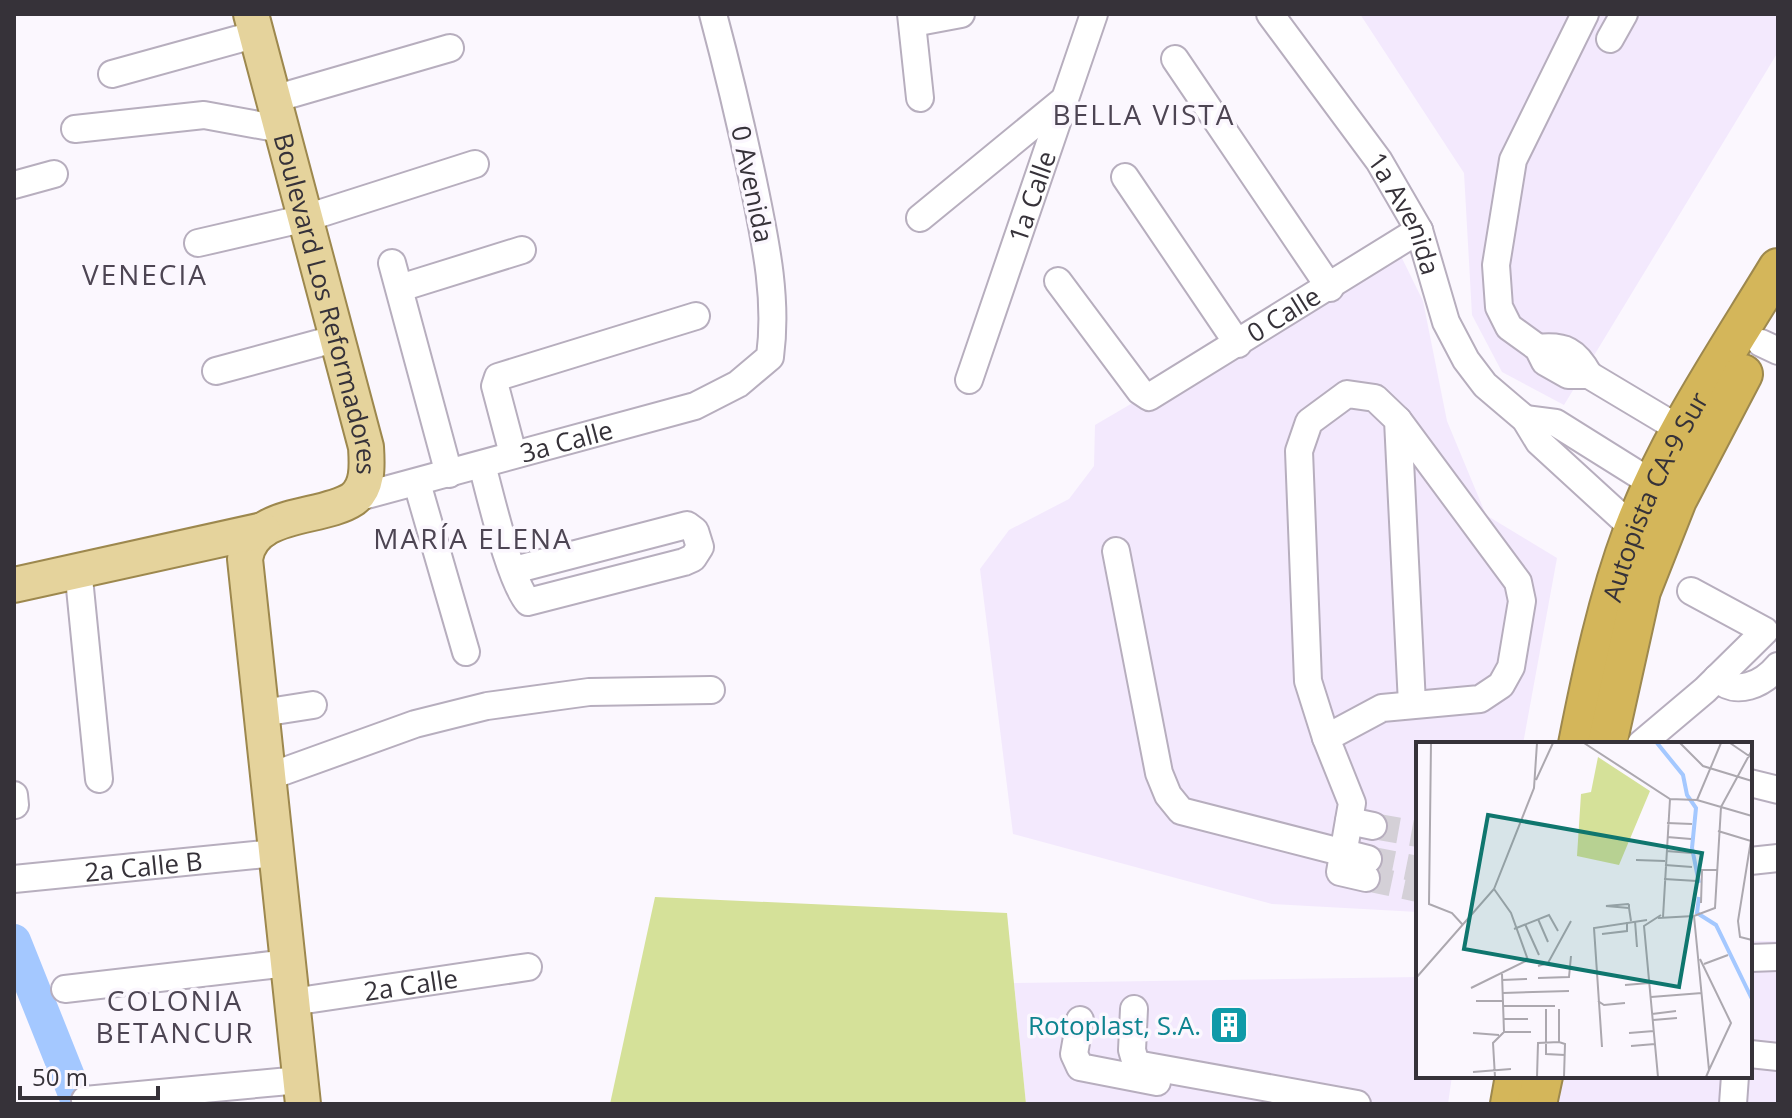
<svg xmlns="http://www.w3.org/2000/svg" width="1792" height="1118" font-family="'Open Sans',sans-serif">
  <rect width="100%" height="100%" fill="#fbf7fe"/>
  <g fill="#f3e9fd">
    <polygon points="1360,14 1778,14 1778,52 1564,405 1502,372 1472,315 1464,173"/>
    <polygon points="1397,248 1423,301 1447,421 1486,515 1557,558 1523,744 1418,744 1418,912 1272,904 1013,834 980,569 1009,530 1069,499 1094,466 1095,425"/>
    <polygon points="1750,941 1778,941 1778,1104 1544,1104 1548,1076 1750,1076"/>
    <polygon points="1418,977 1418,1076 1452,1076 1448,1104 1026,1104 1014,983"/>
  </g>
  <polygon fill="#d5e199" points="655,897 1007,913 1026,1104 610,1104"/>
  <g fill="none" stroke-linecap="round" stroke-linejoin="round">
    <polyline stroke="#a4c8ff" stroke-width="34" points="14,941 79,1104"/>
    <g stroke="#d4d0d7" stroke-width="26" stroke-dasharray="26 13" stroke-linecap="butt">
      <polyline points="1373,826 1418,834"/>
      <polyline points="1368,859 1418,869"/>
      <polyline points="1366,878 1418,889"/>
    </g>
    <defs>
      <g id="minor">
        <polyline points="911,14 920,98"/>
        <path id="s1" d="M1270,14L1379,161L1419,230L1446,322L1466,360L1485,385L1525,419L1539,442L1634,529"/>
        <polyline points="1585,14 1513,160 1496,265 1499,307 1509,327 1538,348 1545,362 1568,375 1589,375 1681,430"/>
        <polyline points="913,23 961,14"/>
        <polyline points="1610,39 1624,14"/>
        <polyline points="1175,59 1330,288"/>
        <polyline points="112,74 257,34"/>
        <polyline points="274,99 450,48"/>
        <polyline points="75,129 204,115 281,129"/>
        <polyline points="1125,177 1238,344"/>
        <polyline points="14,185 54,174"/>
        <polyline points="920,218 1065,99"/>
        <polyline points="198,243 306,218 475,164"/>
        <polyline points="392,263 449,474"/>
        <path id="s2" d="M1058,281L1140,391L1149,397L1419,230"/>
        <polyline points="400,288 522,250"/>
        <polyline points="1761,343 1778,351"/>
        <path d="M1538,348C1565,345 1576,351 1589,375"/>
        <polyline points="216,371 338,338"/>
        <path id="s3" d="M969,380L1094,14"/>
        <polyline points="1525,419 1556,423 1655,485"/>
        <polyline points="513,454 495,386 498,377 696,316"/>
        <path d="M482,465C491,497 509,579 528,602L684,562L693,558L700,547L695,531L687,525L514,570"/>
        <polyline points="417,483 466,652"/>
        <path id="s4" d="M352,499L695,406L738,384L770,357C778,297 765,240 753,181C741,125 728,70 713,14"/>
        <polyline points="1116,551 1159,773 1168,795 1181,811 1368,859"/>
        <polyline points="78,568 99,779"/>
        <path d="M1717,678C1736,697 1763,684 1778,666"/>
        <polyline points="262,713 313,705"/>
        <polyline points="1326,738 1308,681 1299,451 1309,422 1347,394 1375,398 1398,420 1412,704"/>
        <polyline points="1641,744 1705,690 1765,631 1691,591"/>
        <polyline points="268,777 415,724 487,706 589,692 711,690"/>
        <polyline points="1750,783 1778,790"/>
        <polyline points="14,795 15,805"/>
        <polyline points="1349,821 1373,826"/>
        <polyline points="1750,861 1778,858"/>
        <polyline points="1366,878 1340,872 1352,803 1326,738 1382,708 1480,699 1501,685 1511,667 1522,601 1518,582 1398,420"/>
        <path id="s5" d="M14,879L275,853"/>
        <polyline points="1750,958 1778,957"/>
        <polyline points="65,989 288,963"/>
        <path id="s6" d="M292,1002L528,967"/>
        <polyline points="1134,1009 1132,1050 1136,1064 1357,1104"/>
        <polyline points="1080,1020 1074,1054 1080,1067 1157,1082"/>
        <polyline points="1750,1054 1778,1057"/>
        <polyline points="85,1100 300,1080"/>
        <polyline points="1733,1104 1735,1076"/>
      </g>
      <g id="major">
        <path id="s7" d="M251,14L366,447C367,464 369,487 353,499C322,520 252,510 245,559L303,1104"/>
        <polyline points="14,585 263,530"/>
      </g>
      <g id="highway">
        <path id="s8" d="M1578,744C1592,673 1608,598 1633,531C1668,438 1727,352 1778,268"/>
        <polyline points="1607,744 1641,591 1677,500 1743,374"/>
        <polyline points="1510,1104 1515,1076"/>
        <polyline points="1537,1104 1543,1076"/>
      </g>
    </defs>
    <use href="#minor" stroke="#b7aebe" stroke-width="30"/>
    <use href="#major" stroke="#9d884e" stroke-width="38"/>
    <use href="#highway" stroke="#9d884e" stroke-width="42"/>
    <use href="#minor" stroke="#fff" stroke-width="26"/>
    <use href="#major" stroke="#e5d39c" stroke-width="34"/>
    <use href="#highway" stroke="#d4b65a" stroke-width="38"/>
  </g>
  <defs>
    <symbol id="building-square" viewBox="-11 -11 22 22"><rect x="-9" y="-9" width="18" height="18" rx="4" fill="#0f9aa8" stroke="#fbf7fe"/><path d="M-4-6H4V6H1V3H-1V6H-4ZM-2.5-4.3h1.7v1.8h-1.7ZM.8-4.3h1.7v1.8H.8ZM-2.5-1h1.7V.8h-1.7ZM.8-1h1.7V.8H.8Z" fill="#fff"/></symbol>
  </defs>
  <g fill-rule="evenodd">
    <use href="#building-square" x="1207" y="1003" width="44" height="44"/>
  </g>
  <g text-anchor="middle" dominant-baseline="central" stroke-width="7" stroke-linejoin="round" paint-order="stroke">
    <g font-size="26" fill="#363239" stroke="#fbf7fe">
      <text transform="translate(753 184) rotate(78)">0 Avenida</text>
      <text stroke="none"><textPath href="#s3" startOffset="194">1a Calle</textPath></text>
      <text stroke="none"><textPath href="#s1" startOffset="242">1a Avenida</textPath></text>
      <text stroke="none"><textPath href="#s7" startOffset="300">Boulevard Los Reformadores</textPath></text>
      <text stroke="none"><textPath href="#s2" startOffset="306">0 Calle</textPath></text>
      <text stroke="none"><textPath href="#s4" startOffset="222">3a Calle</textPath></text>
      <text stroke="none"><textPath href="#s8" startOffset="260">Autopista CA-9 Sur</textPath></text>
      <text stroke="none"><textPath href="#s5" startOffset="130">2a Calle B</textPath></text>
      <text stroke="none"><textPath href="#s6" startOffset="120">2a Calle</textPath></text>
    </g>
    <g font-size="26" fill="#0d838f" stroke="#fbf7fe" text-anchor="end">
      <text x="1201" y="1025">Rotoplast, S.A.</text>
    </g>
    <g font-size="28" letter-spacing="2" fill="#4d4553" stroke="#fbf7fe">
      <text x="1144" y="114">BELLA VISTA</text>
      <text x="145" y="274">VENECIA</text>
      <text x="473" y="538">MARÍA ELENA</text>
      <text x="175" y="1000">COLONIA<tspan x="175" dy="32">BETANCUR</tspan></text>
    </g>
  </g>
  <g transform="translate(1416 742)">
    <rect width="336" height="336" fill="#fbf7fe"/>
    <path d="M182,15L234,49L203,123L161,114L165,52L175,50Z" fill="#d5e199"/>
    <path fill="none" stroke="#a4c8ff" stroke-width="4" d="M241,1L267,33L271,53L280,66L276,106L283,141M283,155L281,171L300,183L336,257"/>
    <path fill="none" stroke="#aca8af" stroke-width="2" d="M15,1L13,162L36,171L46,182M168,1L254,57L281,58L336,74M264,1L287,24L336,39M314,1L336,16M120,38L137,1M281,58L305,1M305,65L336,8M251,81L276,82M302,89L335,99M336,92L322,179L324,195L336,198M251,95L275,97M250,109L276,111M220,118L249,119M249,123L276,125M248,137L281,139M78,147L95,171L112,218M285,161L286,128H301M213,166L190,164L212,162L213,163V166L215,179M278,174L293,328L290,335M247,175L254,57M242,176L278,174L299,166L305,65M122,177L132,200M219,179L221,205M109,182L123,213M98,187L133,173L142,189M186,192L211,189V180M284,217L315,281L293,328M288,222L312,213M122,224L132,221L155,179M86,232L88,290M0,236L78,147L118,46L121,1M122,236L153,235L155,214M86,238L111,237M209,243L233,241M55,246L112,218M87,251L153,249M235,255L286,251M60,259H87M182,259L188,263L209,261M87,264H139M130,267V312L149,313M236,272L260,269M87,277H112M237,278L261,276M88,290H115M57,291L83,293M213,291L238,289M143,300V267M215,304L239,302M186,305L178,186L231,178M57,330L95,327M79,335L77,301L88,290M121,335L122,301L143,300L149,302L148,335M242,335L228,184L245,173"/>
    <path fill="#0f766e" fill-opacity="0.15" stroke="#0f766e" stroke-width="4" d="M72,73L286,111L263,245L48,207Z"/>
    <rect width="336" height="336" fill="none" stroke="#363239" stroke-width="4"/>
  </g>
  <rect width="1792" height="1118" fill="none" stroke="#363239" stroke-width="32"/>
  <path d="M20 1086v12h138v-12" fill="none" stroke="#363239" stroke-width="4"/>
  <text x="32" y="1086" font-size="24" fill="#363239" stroke="#fbf7fe" stroke-width="6" paint-order="stroke">50 m</text>
</svg>
